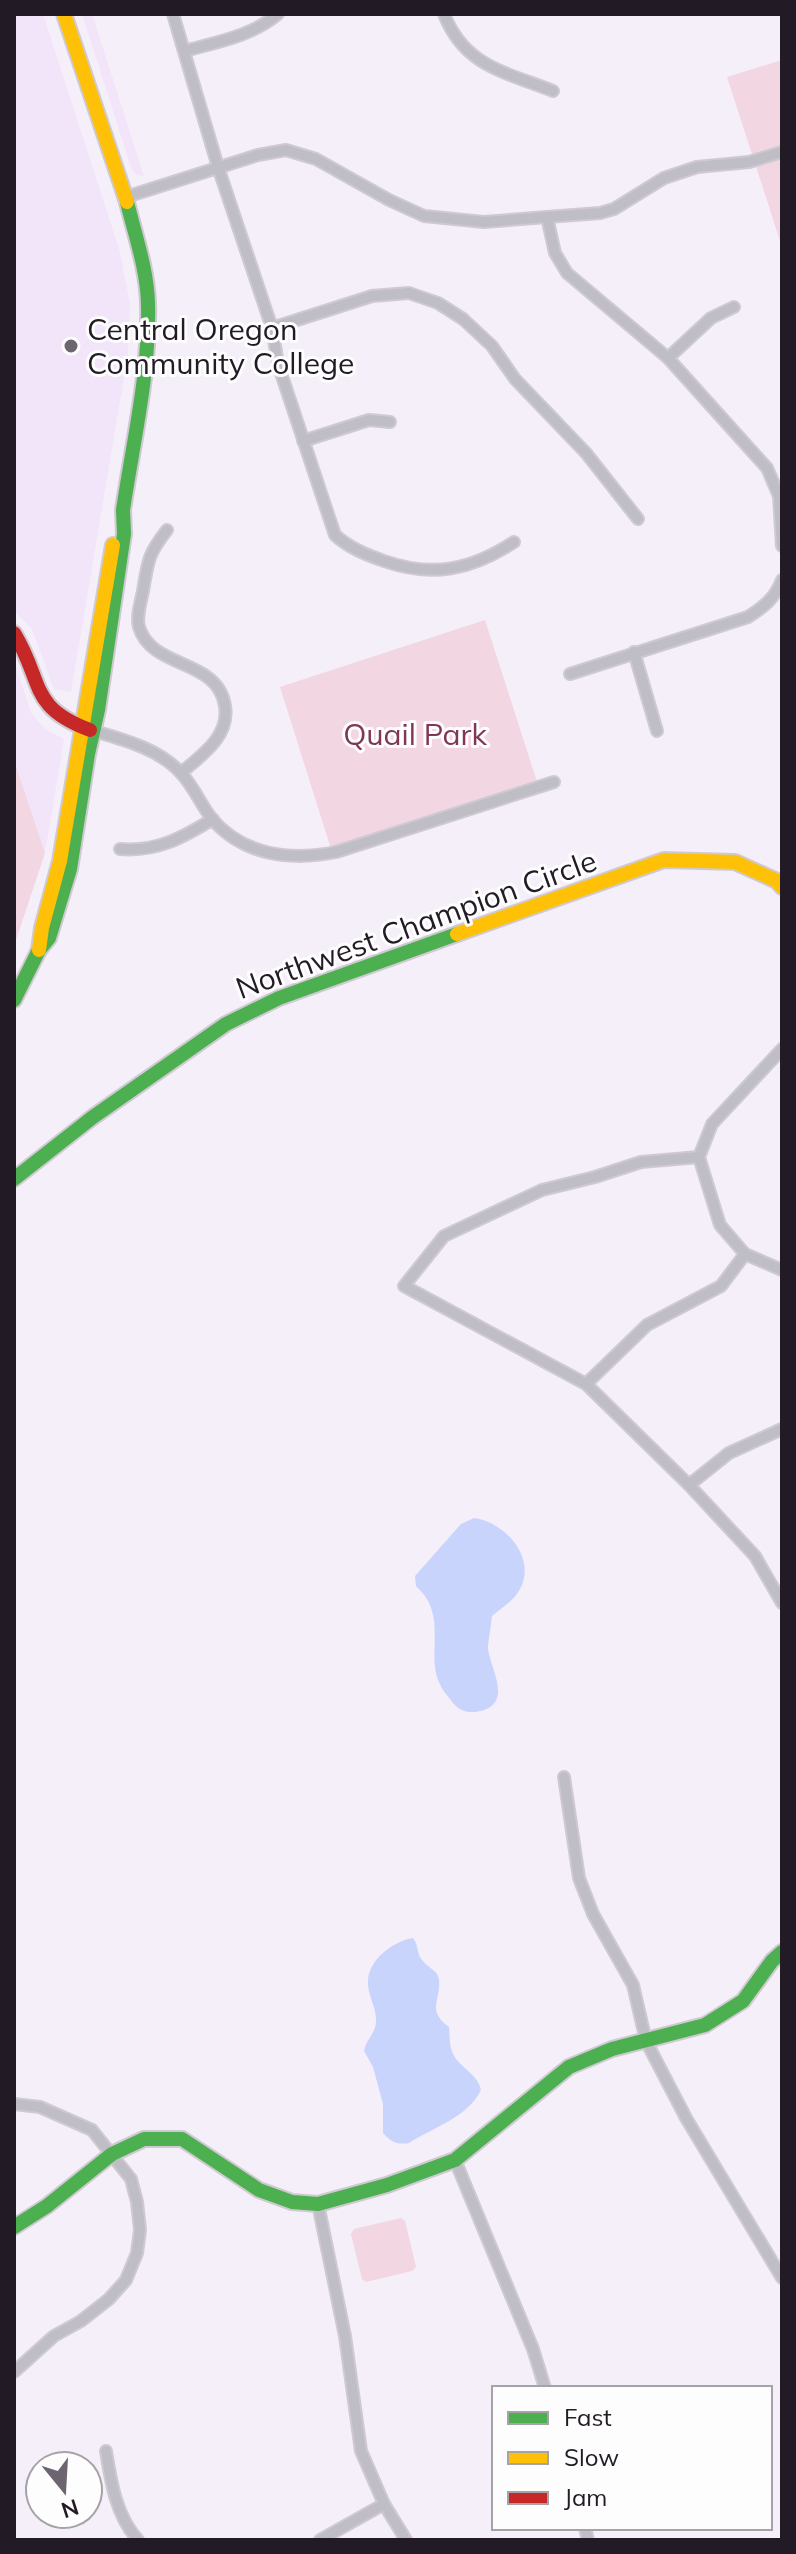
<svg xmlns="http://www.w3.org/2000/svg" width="796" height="2554" font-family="Mulish,sans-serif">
  <rect width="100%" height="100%" fill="#f5eff9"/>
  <g fill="#f2e5fa">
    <polygon points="14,14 43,14 120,252 130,304 128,354 71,692 54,689 32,629 14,611"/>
    <polygon points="82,14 92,14 144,176 137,175 132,170"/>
    <polygon points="14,660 31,713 45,729 64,739 45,853 14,760"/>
  </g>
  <g fill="#f2d6e2">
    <polygon points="782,60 782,247 727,77"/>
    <polygon points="485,620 538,785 332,852 280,687"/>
    <polygon points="14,760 45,853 14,946"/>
    <polygon points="401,2218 405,2221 416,2267 412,2271 366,2282 362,2279 351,2234 354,2229"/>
  </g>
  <g fill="#c9d4fc">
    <path d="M474,1518C505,1522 537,1558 520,1589C514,1601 501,1608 492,1616C491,1626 489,1636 488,1646C487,1664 518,1706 476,1712C463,1713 457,1709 450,1699C447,1695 442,1690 440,1684C429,1664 439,1634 432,1611C429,1600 424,1594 416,1586L415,1576L461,1524Z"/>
    <path d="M413,1938C419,1945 416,1954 423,1961C428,1968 438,1970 439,1980C441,2001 426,2010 449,2027C450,2036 449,2045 453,2054C460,2068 478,2074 481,2090C467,2118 434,2127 409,2143C397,2145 391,2142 383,2133V2104L373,2067L364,2051C366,2040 375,2034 376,2022C377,2009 369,1998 368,1985C366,1961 393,1941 413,1938Z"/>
  </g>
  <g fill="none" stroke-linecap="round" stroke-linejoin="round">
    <defs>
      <g id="street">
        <path d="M173,14L218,167L272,328L278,364L335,535C349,548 367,555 384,561C433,578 471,570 514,542"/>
        <path d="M444,14C464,66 505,72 553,91"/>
        <path d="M185,51C217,42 252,36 278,14"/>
        <polyline points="126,197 258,155 286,150 316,159 389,200 424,216 484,222 547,217 600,213 614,209 664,178 697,167 749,162 782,152"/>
        <polyline points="547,217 555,253 567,273 668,358 767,468 779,496 782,546"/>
        <polyline points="272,328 372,296 409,293 438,303 463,319 492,346 515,379 586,453 638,519"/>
        <polyline points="668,358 711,318 734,307"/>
        <polyline points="303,441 369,420 390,422"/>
        <path d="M167,530C148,554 148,561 143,591C141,601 136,617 139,627C152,670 218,658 225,706C230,736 202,755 181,773"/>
        <polyline points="634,652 657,731"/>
        <path d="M570,674L748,617C764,607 775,598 782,580"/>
        <path d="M94,731C125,740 159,749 181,773C194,787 201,805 212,819C244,856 291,861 336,852L554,782"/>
        <path d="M120,849C157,852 182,838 213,819"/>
        <polyline points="782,1049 712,1124 699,1157 720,1225 745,1254 782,1270"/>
        <polyline points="699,1157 641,1162 595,1177 542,1190 444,1236 404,1286 586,1384 689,1485 755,1556 782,1603"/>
        <polyline points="586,1384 647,1325 721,1286 745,1254"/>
        <polyline points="689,1485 729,1453 782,1429"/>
        <polyline points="564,1777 579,1878 593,1914 633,1985 646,2041 686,2118 782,2278"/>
        <polyline points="14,2104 40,2107 92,2130 131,2179 137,2202 140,2230 137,2253 126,2280 109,2299 81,2321 54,2336 14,2372"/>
        <polyline points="455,2160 533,2349 545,2388"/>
        <polyline points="318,2204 345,2336 361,2451 384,2504 406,2540"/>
        <path d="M106,2451C111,2482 116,2516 138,2540"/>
        <polyline points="585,2528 588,2540"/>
        <polyline points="320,2540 384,2504"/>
      </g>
      <g id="fast">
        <path d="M14,1000L39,950L49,938L70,869L88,754L98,710L124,534L123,510C133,442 150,372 148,303C147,269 135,235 127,202"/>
        <polyline points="14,1179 93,1117 226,1024 279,998 457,934"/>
        <polyline points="14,2227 47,2206 112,2154 144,2139 182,2139 259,2190 292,2202 318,2204 387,2185 455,2160 569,2067 612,2049 705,2025 743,2001 772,1961 782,1952"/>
      </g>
      <g id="slow">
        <polyline points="64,14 127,202"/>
        <polyline points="457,934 664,860 735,862 777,881 782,887"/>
        <polyline points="39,950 42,928 60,861 113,545"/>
      </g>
      <path id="jam" d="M14,633C44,682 28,707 90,730"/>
    </defs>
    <use href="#street" stroke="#cfcad2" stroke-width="14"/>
    <use href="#fast" stroke="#cfcad2" stroke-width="18"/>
    <use href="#slow" stroke="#cfcad2" stroke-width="18"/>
    <use href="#jam" stroke="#cfcad2" stroke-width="18"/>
    <use href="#street" stroke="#bfbdc6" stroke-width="10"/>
    <use href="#fast" stroke="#4caf50" stroke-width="14"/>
    <use href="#slow" stroke="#ffc107" stroke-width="14"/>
    <use href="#jam" stroke="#c62828" stroke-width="14"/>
  </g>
  <circle fill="#6c6570" stroke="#fdfdfd" stroke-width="3" cx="71" cy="346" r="8"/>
  <g text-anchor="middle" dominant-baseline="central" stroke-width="6" stroke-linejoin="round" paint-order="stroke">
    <g font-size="30" fill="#221b26" stroke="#fdfdfd" text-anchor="start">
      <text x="87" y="329">Central Oregon<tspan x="87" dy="34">Community College</tspan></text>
    </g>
    <g font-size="30" fill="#803654" stroke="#fdfdfd">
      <text x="415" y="734">Quail Park</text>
    </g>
    <g font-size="30" fill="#221b26" stroke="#fdfdfd">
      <text transform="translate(416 924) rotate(-20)">Northwest Champion Circle</text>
    </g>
  </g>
  <rect width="796" height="2554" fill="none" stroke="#221b26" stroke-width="32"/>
  <rect x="492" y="2386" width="280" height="144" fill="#fdfdfd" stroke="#a5a3a7" stroke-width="2"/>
  <rect x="508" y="2412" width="40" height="12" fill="#4caf50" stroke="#a5a3a7" stroke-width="2"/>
  <text x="564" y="2426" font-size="24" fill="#221b26">Fast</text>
  <rect x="508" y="2452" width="40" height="12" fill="#ffc107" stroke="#a5a3a7" stroke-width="2"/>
  <text x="564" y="2466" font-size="24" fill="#221b26">Slow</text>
  <rect x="508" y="2492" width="40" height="12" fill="#c62828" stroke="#a5a3a7" stroke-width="2"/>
  <text x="564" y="2506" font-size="24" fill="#221b26">Jam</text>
  <g transform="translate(64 2490) rotate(162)"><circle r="38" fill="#fdfdfd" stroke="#a5a3a7" stroke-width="2"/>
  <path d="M0-6L14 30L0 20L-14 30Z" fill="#6c6570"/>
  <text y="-12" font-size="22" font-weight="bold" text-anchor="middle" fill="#221b26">N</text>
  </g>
</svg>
